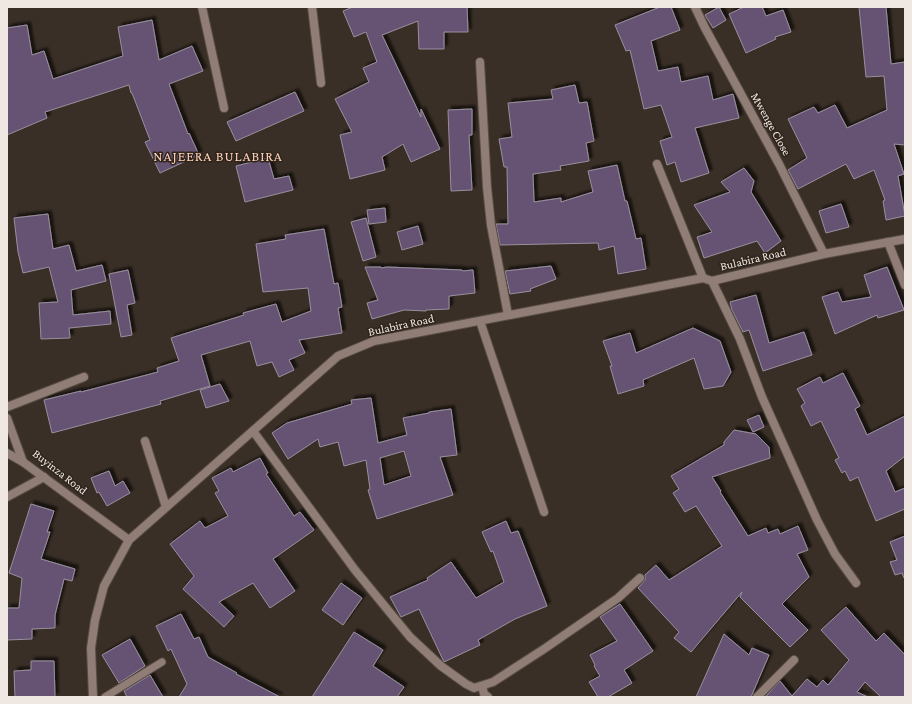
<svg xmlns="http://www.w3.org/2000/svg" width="912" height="704" font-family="'Crimson Pro',serif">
  <defs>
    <filter id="shadow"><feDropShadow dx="3.5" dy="-3.5" stdDeviation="1" flood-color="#0009"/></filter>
  </defs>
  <rect width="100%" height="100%" fill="#3a2f26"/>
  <g fill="#665273" stroke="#98909e" fill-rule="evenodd" filter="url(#shadow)">
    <polygon points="353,7 467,7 468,32 444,32 444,49 419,49 418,21 382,35 421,117 421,109 440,149 411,162 403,144 382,157 385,170 350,179 340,135 352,132 335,99 369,82 363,68 377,62 366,32 354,37 343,11"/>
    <polygon points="660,7 671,7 680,30 651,41 658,71 678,67 681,82 708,76 713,100 733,94 739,118 695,128 709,173 681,182 675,162 667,165 660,141 672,137 661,105 644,109 630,50 626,51 615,25"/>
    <polygon points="719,7 726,20 713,28 705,15"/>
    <polygon points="744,7 762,7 766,16 783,10 791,32 775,37 776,39 746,53 729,14"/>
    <polygon points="859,7 886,7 891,64 905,62 905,145 894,144 904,174 898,176 905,216 886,220 883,201 885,200 874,170 854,179 846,164 798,189 788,170 807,158 788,119 814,107 818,113 835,105 847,128 887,110 884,76 866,77"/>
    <polygon points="152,20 159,60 192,46 203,71 169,84 188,134 189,133 199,155 160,173 145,142 150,140 132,93 131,93 129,85 45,112 47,118 7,135 7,28 27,25 32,55 44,51 53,79 123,56 118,27"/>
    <polygon points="575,85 579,103 587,102 594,141 586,143 589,161 560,166 561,170 533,174 534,202 561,198 561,202 593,192 588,171 617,165 625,201 627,201 636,239 641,238 646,269 618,274 614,246 599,250 598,243 500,245 496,224 508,224 507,167 504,167 499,139 512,137 508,103 553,99 551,90"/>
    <polygon points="295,92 304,111 236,141 227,122"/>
    <polygon points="472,109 472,135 469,135 472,190 451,191 448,110"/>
    <polygon points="268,158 274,179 289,176 293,190 245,202 236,166"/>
    <polygon points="744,168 754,181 751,192 781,241 765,253 757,241 704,258 697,237 712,232 694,205 730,192 721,182"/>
    <polygon points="841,204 849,227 826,233 819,211"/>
    <polygon points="385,208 386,222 369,224 367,210"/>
    <polygon points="48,214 53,249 69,245 76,271 102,265 106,281 71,290 73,315 110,311 111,324 69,328 70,338 41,339 39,303 58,302 49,267 23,273 18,252 14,218"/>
    <polygon points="366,218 376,257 363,261 351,222"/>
    <polygon points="418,226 423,244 402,250 397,232"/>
    <polygon points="324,229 334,284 338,283 342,307 338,308 342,333 299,340 305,353 289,360 294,370 279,377 272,362 257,366 250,341 201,355 210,386 160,401 161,404 52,433 44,400 81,391 81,392 158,372 157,368 179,361 171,338 244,315 243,313 276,304 282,322 311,311 308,288 263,292 256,244 286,239 285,235"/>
    <polygon points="551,266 556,279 530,289 531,291 510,294 505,271"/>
    <polygon points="365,267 381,267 381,268 387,267 462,270 463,271 473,270 475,293 449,296 449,309 426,310 426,311 404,310 372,319 367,303 378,300"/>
    <polygon points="887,267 904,310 878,318 877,315 835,334 822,297 838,292 842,302 871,297 864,275"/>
    <polygon points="128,270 135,303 127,305 132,335 121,337 109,274"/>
    <polygon points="756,295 769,343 804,332 812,355 763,371 749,330 743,332 732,310 730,302"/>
    <polygon points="693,328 720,341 731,372 723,386 704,389 694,358 643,380 644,386 618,394 610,366 612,366 603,341 630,333 636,353"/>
    <polygon points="843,373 860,406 855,409 867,435 905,416 905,456 886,471 895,492 905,488 905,509 876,521 858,477 850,481 845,471 842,473 835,460 839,458 821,421 811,426 801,406 805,403 797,389 820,377 823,383"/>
    <polygon points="220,384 229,401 206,408 200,390"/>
    <path d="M371,398L378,443L407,435L403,418L429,413V412L451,409L457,455L440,457L453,495L377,519L368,490L370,489L366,460L344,466L338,442L320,447L318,439L288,459L272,433L287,423L352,404L351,400ZM404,451L411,476L384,485L380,458Z"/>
    <polygon points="759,415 764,427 753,432 747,420"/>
    <polygon points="734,430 756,434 769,447 770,458 712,477 721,491 720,492 748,536 766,528 768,533 778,529 780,534 798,526 808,550 797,554 809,577 782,604 808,630 790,647 740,597 742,592 691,652 674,638 679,632 638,588 645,580 645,575 656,565 669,580 722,546 696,506 685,512 673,493 679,489 671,476 724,445 724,442"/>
    <polygon points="260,458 268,473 266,474 294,516 300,512 314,530 273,559 295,591 270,608 253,583 219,602 234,616 224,627 183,589 194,576 170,544 200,521 205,528 228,516 215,493 219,491 212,478 231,468 233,472"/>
    <polygon points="109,471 115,486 123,481 130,493 107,506 99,492 97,493 91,478"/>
    <polygon points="31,504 54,511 47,532 50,532 41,559 75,569 72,581 64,579 55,615 55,628 32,629 32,639 7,640 7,608 19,608 22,578 9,573"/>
    <polygon points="506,521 511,533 518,531 547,606 515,619 478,640 480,645 444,662 419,609 401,617 390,597 428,580 427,578 451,562 476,598 504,582 493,551 491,552 482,532"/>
    <polygon points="905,536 905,578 904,578 902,573 895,575 890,562 897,560 890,542"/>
    <polygon points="341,583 362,598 343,625 322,610"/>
    <polygon points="620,604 653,651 624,670 632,683 608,697 598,697 589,682 600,676 594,666 595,665 590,655 617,641 600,617"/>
    <polygon points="846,607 876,641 884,633 905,655 905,697 881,697 865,682 857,692 868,697 765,697 780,681 792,696 807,679 817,687 823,680 828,685 849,660 821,630"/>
    <polygon points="181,614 194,639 199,637 208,657 237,673 236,674 280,697 179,697 187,684 171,649 168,651 156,626"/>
    <polygon points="354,632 383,650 373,666 404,687 397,697 312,697"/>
    <polygon points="724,634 749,655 752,648 769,655 751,697 696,697"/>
    <polygon points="130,639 145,666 119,683 102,655"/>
    <polygon points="31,661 54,661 55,697 15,697 14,671 31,670"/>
    <polygon points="150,675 163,697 127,697 124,691"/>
  </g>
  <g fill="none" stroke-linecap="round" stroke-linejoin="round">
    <defs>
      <polyline id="service" points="105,697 162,662"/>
      <g id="minor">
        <polyline points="202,7 224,108"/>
        <polyline points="312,7 321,83"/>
        <polyline points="695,7 705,28 779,164 824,254"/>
        <polyline points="480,62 487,187 491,225 508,315"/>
        <polyline points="657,164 703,278"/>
        <polyline points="888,242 905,285"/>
        <polyline points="712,281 740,339 762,397 817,520 835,554 856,583"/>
        <polyline points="480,321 544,512"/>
        <polyline points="7,407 84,377"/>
        <polyline points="7,418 23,462 129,540"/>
        <polyline points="253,431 355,570 410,637 441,666 466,684 474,688 493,682 544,649 618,598 640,578"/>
        <polyline points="145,441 166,507"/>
        <polyline points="7,453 23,462"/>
        <polyline points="7,497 44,477"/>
        <polyline points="482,686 484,694 488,697"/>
        <polyline points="757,697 794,660"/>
      </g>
      <polyline id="tertiary" points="93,697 91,648 95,620 104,586 129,540 338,356 374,341 703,278 712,281 824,254 905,239"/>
    </defs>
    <use href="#service" stroke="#574d44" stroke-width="9"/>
    <use href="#minor" stroke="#574d44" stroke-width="10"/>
    <use href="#tertiary" stroke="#574d44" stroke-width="10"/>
    <use href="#service" stroke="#907d75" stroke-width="7"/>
    <use href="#minor" stroke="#907d75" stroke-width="8"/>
    <use href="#tertiary" stroke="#907d75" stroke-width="8"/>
  </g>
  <g text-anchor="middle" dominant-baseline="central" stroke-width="3" stroke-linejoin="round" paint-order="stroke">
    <g font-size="12" fill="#efe8e2" stroke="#30251d">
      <text transform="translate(771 124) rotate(61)">Mwenge Close</text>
      <text transform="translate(753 259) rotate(-13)">Bulabira Road</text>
      <text transform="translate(401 325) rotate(-12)">Bulabira Road</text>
      <text transform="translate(60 472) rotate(38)">Buyinza Road</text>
    </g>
    <g font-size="14" letter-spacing="1" fill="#fcd0b8" stroke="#30251d">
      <text x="218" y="156">NAJEERA BULABIRA</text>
    </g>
  </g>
  <rect width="912" height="704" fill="none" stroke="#efe8e2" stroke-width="16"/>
</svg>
